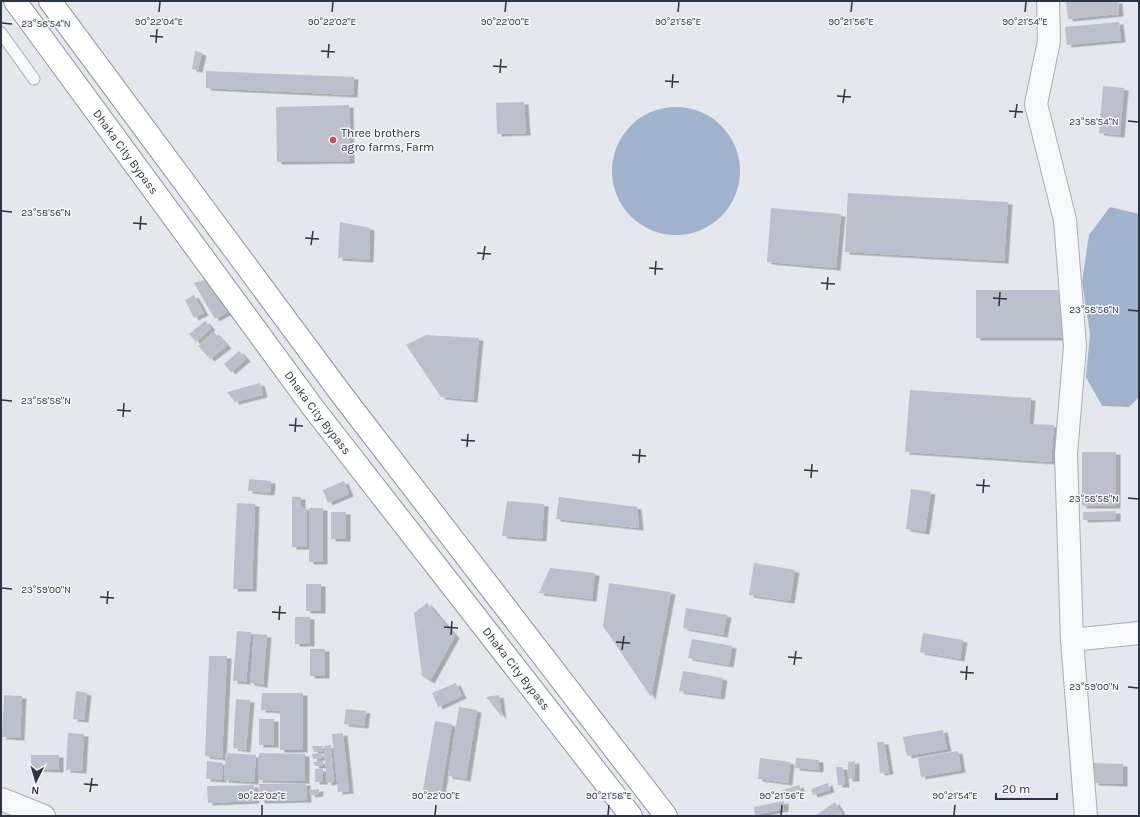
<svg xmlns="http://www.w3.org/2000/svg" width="1140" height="817" font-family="Karla,sans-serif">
  <defs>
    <filter id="shadow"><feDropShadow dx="4.5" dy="2.5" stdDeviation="0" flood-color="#0004"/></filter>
  </defs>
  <rect width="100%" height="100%" fill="#e4e7ec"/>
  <g fill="#9fb4cc">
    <circle cx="676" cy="171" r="64"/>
    <polygon points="1110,207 1139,214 1139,397 1129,407 1102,406 1086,377 1090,334 1082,281 1089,235"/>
  </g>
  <g fill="#bbc0ca" filter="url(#shadow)">
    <polygon points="1066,1 1118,1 1119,14 1068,19"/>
    <polygon points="1119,22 1121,40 1067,45 1065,27"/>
    <polygon points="195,51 202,53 198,70 192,69"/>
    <polygon points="206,71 354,77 353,95 206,88"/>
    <polygon points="1103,86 1124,88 1120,135 1099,133"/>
    <polygon points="524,102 526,133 497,134 496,103"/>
    <polygon points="349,105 350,161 277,162 276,107"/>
    <polygon points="848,193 1008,202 1004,261 845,252"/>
    <polygon points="771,208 841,214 836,268 767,262"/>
    <polygon points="340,222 370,228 369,260 338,258"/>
    <polygon points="209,279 228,312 215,319 194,283"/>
    <rect x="976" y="290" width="86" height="48"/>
    <polygon points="194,295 204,313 194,318 185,300"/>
    <polygon points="205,321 211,328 196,342 189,334"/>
    <polygon points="214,332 227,346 210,359 198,346"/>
    <polygon points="426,335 479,338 473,400 441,397 406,345"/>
    <polygon points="239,351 246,359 231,372 224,364"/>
    <polygon points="260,383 263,395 235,402 227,392"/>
    <polygon points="910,390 1031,398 1029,424 1054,425 1051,462 905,452"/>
    <rect x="1082" y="452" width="34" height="54"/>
    <polygon points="249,479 271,481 270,493 248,491"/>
    <polygon points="344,481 349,494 328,503 323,490"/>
    <polygon points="911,489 931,492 925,532 906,529"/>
    <polygon points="292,497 301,497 301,506 307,510 307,547 292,547"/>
    <polygon points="559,497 637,507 639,528 556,519"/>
    <polygon points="507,501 544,504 542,539 502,536"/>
    <polygon points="237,503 255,504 252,589 233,589"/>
    <rect x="309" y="508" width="14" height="54"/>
    <polygon points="1116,511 1116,519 1083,520 1083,512"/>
    <rect x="331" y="512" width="15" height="27"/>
    <polygon points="754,563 795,570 790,601 749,595"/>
    <polygon points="550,568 595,573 592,599 539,593"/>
    <polygon points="609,583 671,592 651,697 603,626"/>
    <rect x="306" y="584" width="15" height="27"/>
    <polygon points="427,603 455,636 430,681 422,676 414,613"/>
    <polygon points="686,608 727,615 723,635 683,628"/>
    <rect x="295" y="617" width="15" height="27"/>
    <polygon points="237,631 251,632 246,682 233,681"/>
    <polygon points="923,633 963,640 960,659 920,652"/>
    <polygon points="254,634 267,635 263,685 250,683"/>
    <polygon points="692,639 732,646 729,665 688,658"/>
    <rect x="310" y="649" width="15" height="27"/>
    <polygon points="209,656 227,656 222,758 205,756"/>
    <polygon points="683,671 723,678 720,697 679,691"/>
    <polygon points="456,683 462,696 438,707 432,693"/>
    <polygon points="76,691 87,693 84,720 73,719"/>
    <polygon points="262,693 303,693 303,750 280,750 280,711 261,710"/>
    <polygon points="4,695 22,696 20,738 2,737"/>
    <polygon points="499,695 502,717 486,697"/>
    <polygon points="236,699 250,700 246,750 233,748"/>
    <polygon points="459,707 477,710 466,779 448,776"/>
    <polygon points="346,709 366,711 364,726 344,724"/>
    <rect x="259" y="719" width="15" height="26"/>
    <polygon points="435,721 452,724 441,792 423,790"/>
    <polygon points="943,730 947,749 907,756 903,737"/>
    <polygon points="68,733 84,734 82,771 66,770"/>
    <polygon points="343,733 349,791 338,792 332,734"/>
    <polygon points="877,742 884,742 889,772 880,773"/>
    <polygon points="331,745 334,782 327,783 324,746"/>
    <polygon points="312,746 323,746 323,751 314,752"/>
    <polygon points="958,751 961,770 921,777 918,758"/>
    <polygon points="226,753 256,755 254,782 224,780"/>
    <polygon points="259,753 305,754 305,781 258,780"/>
    <polygon points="322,753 322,758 313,759 312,754"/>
    <polygon points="31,755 59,755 59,770 31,769"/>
    <polygon points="760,758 790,762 788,783 758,779"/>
    <polygon points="796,758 819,760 819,770 795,768"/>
    <polygon points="207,761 223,763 222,780 206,779"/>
    <polygon points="323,761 323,766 315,766 313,762"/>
    <polygon points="855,761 855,779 848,779 848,762"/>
    <polygon points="1094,763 1123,764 1123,784 1094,783"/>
    <polygon points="836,767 843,767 845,785 838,785"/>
    <rect x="315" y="769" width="8" height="13"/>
    <polygon points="306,783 307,800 260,801 259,784"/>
    <polygon points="828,783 830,790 813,795 811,789"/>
    <polygon points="254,785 255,801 208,803 207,786"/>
    <polygon points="799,785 801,791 784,797 782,790"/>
    <polygon points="319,789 319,794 311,795 309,790"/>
    <polygon points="784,801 784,809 755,815 754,807"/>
    <polygon points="835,802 843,816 815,816"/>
  </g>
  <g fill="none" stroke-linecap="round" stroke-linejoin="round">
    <defs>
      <polyline id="service" points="1,33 34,79"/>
      <g id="minor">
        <polyline points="1048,1 1049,41 1036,104 1065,220 1075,346 1066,454 1072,640 1086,816"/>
        <polyline points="1072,640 1139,633"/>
        <polyline points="1,799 44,816"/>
      </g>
      <g id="trunk">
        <path id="s1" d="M15,1L314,409L631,816"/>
        <polyline points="50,1 342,395 666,816"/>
      </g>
    </defs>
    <use href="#service" stroke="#a9aeb7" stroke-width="13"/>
    <use href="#minor" stroke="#a9aeb7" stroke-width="24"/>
    <use href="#trunk" stroke="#8b94a3" stroke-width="24"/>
    <use href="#service" stroke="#f7f8fa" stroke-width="11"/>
    <use href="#minor" stroke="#f7f8fa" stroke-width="22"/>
    <use href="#trunk" stroke="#fff" stroke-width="22"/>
  </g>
  <path fill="none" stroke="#2b3445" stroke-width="1.5" d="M159,12L160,2M332,12L333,2M505,12L506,2M678,12L679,2M851,12L852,2M1025,12L1026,2M2,23L12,24M150,36L163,37M156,43L157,29M321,51L335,52M328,58L329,44M493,66L507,67M500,73L501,59M665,81L679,82M672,88L673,74M837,96L851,97M843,103L845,89M1009,111L1023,112M1015,118L1017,104M1128,121L1138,122M2,211L12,212M133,223L147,224M140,230L141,216M305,238L319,239M311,245L313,231M477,253L491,254M483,260L485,246M649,268L663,269M655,275L656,261M821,283L835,284M827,290L828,277M993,298L1007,299M999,306L1000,292M1128,310L1138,311M2,400L12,401M117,410L131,411M123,417L124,403M289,425L303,426M295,432L296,418M461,440L475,441M467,447L468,434M632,455L646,456M639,463L640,449M804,470L818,471M811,478L812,464M976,485L990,486M983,493L984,479M1128,498L1138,499M2,588L12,589M100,597L114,598M107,604L108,591M272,612L286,613M279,620L280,606M444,627L458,628M451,635L452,621M616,642L630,643M622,650L624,636M788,657L802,658M794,665L796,651M960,672L974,673M966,680L967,666M1128,687L1138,688M84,784L98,785M90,792L92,778M262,815V805M435,815L436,805M608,815L609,805M781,815L782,805M954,815L955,805"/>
  <circle fill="#d1495b" stroke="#f4f6f9" stroke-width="1.5" cx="333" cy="140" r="4"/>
  <g text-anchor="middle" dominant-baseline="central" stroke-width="3" stroke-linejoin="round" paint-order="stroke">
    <g font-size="12" fill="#2b3445" stroke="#f4f6f9" text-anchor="start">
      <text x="341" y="133">Three brothers<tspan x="341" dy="14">agro farms, Farm</tspan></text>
    </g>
    <g font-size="12" fill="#2b3445" stroke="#f4f6f9">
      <text stroke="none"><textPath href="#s1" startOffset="187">Dhaka City Bypass</textPath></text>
      <text stroke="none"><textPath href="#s1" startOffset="511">Dhaka City Bypass</textPath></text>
      <text stroke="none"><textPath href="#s1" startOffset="835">Dhaka City Bypass</textPath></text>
    </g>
  </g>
  <g font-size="10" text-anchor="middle" fill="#2b3445" stroke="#f4f6f9" stroke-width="3" stroke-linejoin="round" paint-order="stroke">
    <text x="159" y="25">90°22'04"E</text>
    <text x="332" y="25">90°22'02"E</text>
    <text x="505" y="25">90°22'00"E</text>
    <text x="678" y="25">90°21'58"E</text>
    <text x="851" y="25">90°21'56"E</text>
    <text x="1025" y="25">90°21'54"E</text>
    <text x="46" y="27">23°58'54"N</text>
    <text x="1094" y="125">23°58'54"N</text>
    <text x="46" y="216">23°58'56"N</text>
    <text x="1094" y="313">23°58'56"N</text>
    <text x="46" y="404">23°58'58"N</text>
    <text x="1094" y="502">23°58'58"N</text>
    <text x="46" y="593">23°59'00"N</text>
    <text x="1094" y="690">23°59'00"N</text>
    <text x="262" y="799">90°22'02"E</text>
    <text x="436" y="799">90°22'00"E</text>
    <text x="609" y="799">90°21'58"E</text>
    <text x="782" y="799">90°21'56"E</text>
    <text x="955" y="799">90°21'54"E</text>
  </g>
  <rect width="1140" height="817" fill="none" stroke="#2b3445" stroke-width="4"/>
  <g transform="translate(36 781) rotate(185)" stroke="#f4f6f9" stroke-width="3" paint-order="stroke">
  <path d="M0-3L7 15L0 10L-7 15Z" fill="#2b3445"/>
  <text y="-6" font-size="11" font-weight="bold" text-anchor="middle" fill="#2b3445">N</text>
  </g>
  <path d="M996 793v6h61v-6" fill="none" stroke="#2b3445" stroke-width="2"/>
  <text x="1002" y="793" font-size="12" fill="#2b3445" stroke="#f4f6f9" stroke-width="3" paint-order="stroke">20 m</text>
</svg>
